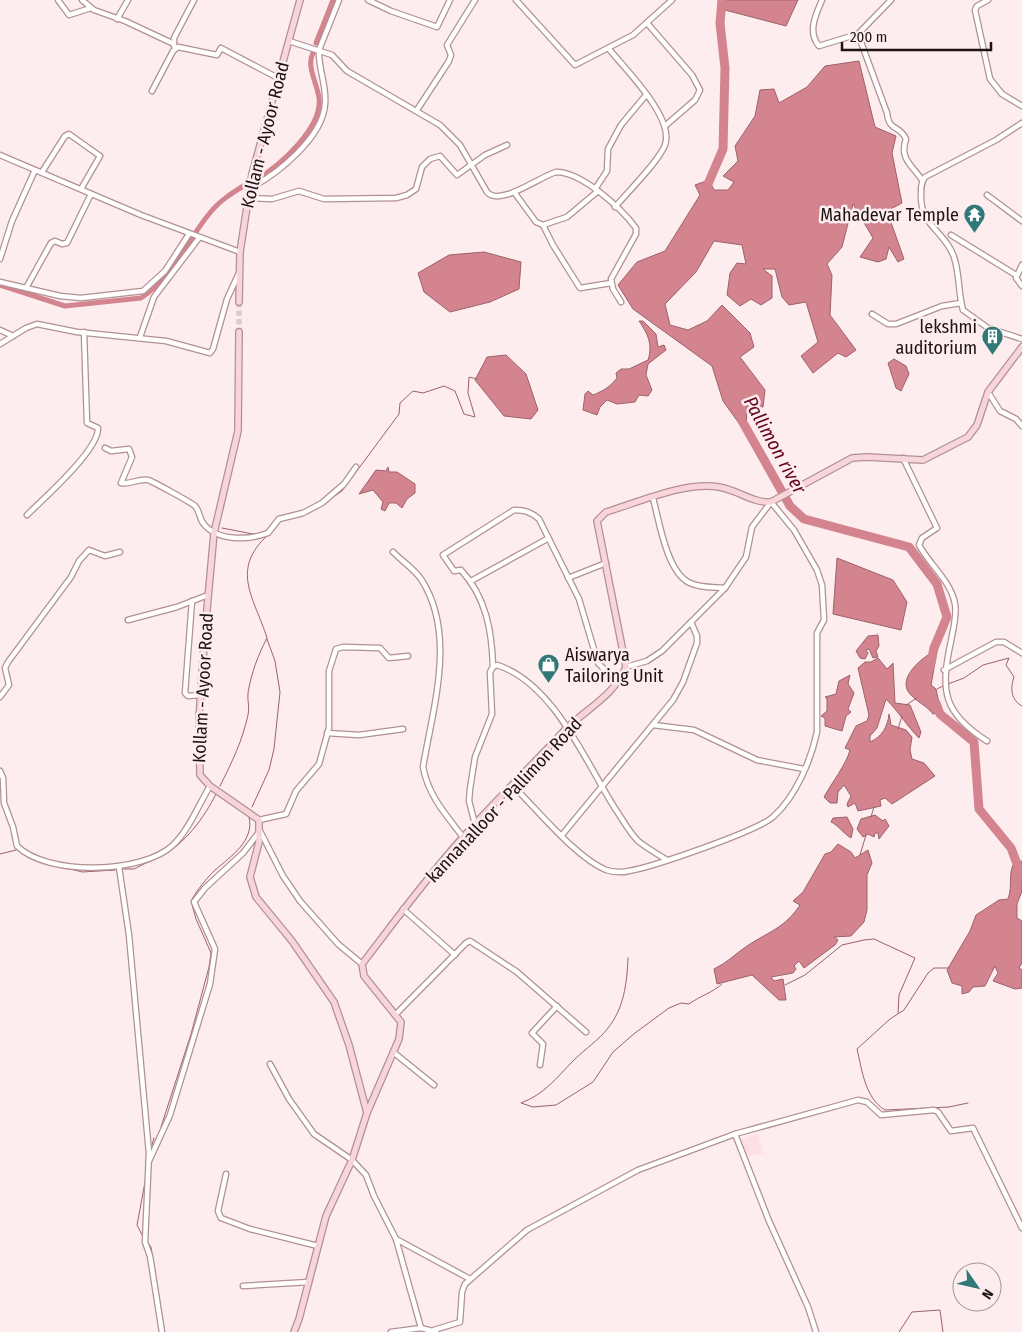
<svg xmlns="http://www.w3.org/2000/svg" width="1022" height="1332" font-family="'Fira Sans Condensed',sans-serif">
  <rect width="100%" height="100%" fill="#fdedef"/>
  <polygon fill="#fce0e3" points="758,1134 763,1153 745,1157 739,1140"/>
  <g fill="#d3848e" stroke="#9d6269">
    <polygon points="722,0 798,0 786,26 721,9"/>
    <polygon points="859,61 875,127 896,136 892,153 902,203 887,211 904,259 898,262 889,247 886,259 878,262 860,257 873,238 853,204 842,247 827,264 832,275 830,315 856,350 846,357 838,353 813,373 801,356 818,342 806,302 789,305 782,297 775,269 763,269 772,276 772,298 761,305 751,299 740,306 727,295 730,273 737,263 746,264 742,245 714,241 696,272 665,304 670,325 688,330 707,321 722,305 750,333 754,347 740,357 765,390 763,407 747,406 746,433 723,401 712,366 633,309 618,285 637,262 665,251 700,195 695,185 709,180 714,190 728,190 734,182 723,176 738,161 735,146 755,116 760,90 774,89 779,103 807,87 825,66"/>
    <polygon points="484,252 521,262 519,289 490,302 450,312 424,292 418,273 449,255"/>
    <path d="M639,321H643L656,334L658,347L664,345L666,350L648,364L646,375L652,390L648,396L639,395L635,402L617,404L607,400L600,407L597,415L583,410L585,394L588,391L593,395C603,391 610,387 617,378L616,373L621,369H629L648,360C653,345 648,334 639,321Z"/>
    <polygon points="506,355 526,374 538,410 531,419 504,416 475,380 487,357"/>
    <polygon points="894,359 906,366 909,374 901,391 896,388 888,363"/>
    <polygon points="388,467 389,472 397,472 415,484 415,493 407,499 402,508 396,503 389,503 385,511 381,509 383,502 373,490 359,494 376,470 386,471"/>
    <polygon points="837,558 893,580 907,602 901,630 833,614"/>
    <polygon points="878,635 879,646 876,651 878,657 873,658 869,649 866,650 868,653 865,659 860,658 856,651 868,636"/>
    <path d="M928,655L936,657L931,685L936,689L941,712L933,714C927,706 919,703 912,696C896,682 916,663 928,655Z"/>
    <path d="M878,658L887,669L893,663L895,703L910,705L921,732L919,738C906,725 899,712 886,699L877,728L870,736V742C882,737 888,726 889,714L891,725L906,730L912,737L910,750L912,759L924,763L935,776L892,804L885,798L880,800L881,806L858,811L855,803L848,807L847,804L851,796L844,785L838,792L837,803H830L824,797C831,784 847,763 850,750L845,748L856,726L867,721L869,715L858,668L865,662H871Z"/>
    <polygon points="850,675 848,684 854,693 848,709 851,712 846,716 842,731 825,726 825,718 821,716 827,711 827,699 825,697 836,694 839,681"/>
    <polygon points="875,815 883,821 885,819 889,826 879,839 878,833 875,833 874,837 868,834 863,837 857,829 861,819"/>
    <path d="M847,817L853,829L851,838C843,833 838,825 831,822L833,818Z"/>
    <path d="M838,844L851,852L855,858L868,850L872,863L867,875V910L864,922L851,936L834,937L838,940L835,945L804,968L799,961L794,966L796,969L793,973L771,977L774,981L783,979L786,1000H779L752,975L717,984L714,969C727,963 735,954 747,946C768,932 785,928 800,905L793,901L803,892L825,854L831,852Z"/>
    <path d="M1022,861V891L1017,904V918L1022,921V963L1019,968L1022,970V988L1015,989L993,981L998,973L995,966L985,986L973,987L969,992L962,994V986L952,983L947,970L970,931L976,915L999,900L1008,899C1013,884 1008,878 1013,865Z"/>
  </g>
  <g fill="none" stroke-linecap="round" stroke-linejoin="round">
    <g stroke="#9d6269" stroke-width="1">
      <polyline points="326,502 342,491 399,414 400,403 413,391 423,393 444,386 455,391 464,414 475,417 468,393 469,377 477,379"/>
      <polyline points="222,528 253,534"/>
      <polyline points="273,530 281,521"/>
      <path d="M948,684L964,678L983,665L1009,658L1006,665L1014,677C1010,689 1011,700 1022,706"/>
      <polyline points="937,689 945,685"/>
      <polyline points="906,705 917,698"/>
      <polyline points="898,729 902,716"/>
      <path d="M220,786C232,762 242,742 248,715C250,708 247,700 248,693C251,674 258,655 267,638C255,599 229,570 268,535"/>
      <polyline points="252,807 269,770 274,749 280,692 275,661 267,639"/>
      <polyline points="871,817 874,807"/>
      <polyline points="0,854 16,850"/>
      <polyline points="24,854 34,860"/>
      <polyline points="860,855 866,835"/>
      <path d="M161,856C185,844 204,818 216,794"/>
      <polyline points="67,868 82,872 115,870"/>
      <polyline points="123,869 134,869 158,857"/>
      <path d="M628,958C627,983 624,1008 608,1028C599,1040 585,1049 574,1060C556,1078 545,1094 521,1103L533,1107L556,1105L593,1082L613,1052L635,1033L669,1008L681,1003L689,1004C700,996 712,993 722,984"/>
      <path d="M949,968H934L928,973L904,1010L890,1019L857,1049C862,1070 865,1098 885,1110L949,1107L968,1103"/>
      <polyline points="785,985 805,975 842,945 864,940 874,939 915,958 899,995 898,1013"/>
      <path d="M161,1127L191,1034L209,967L211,953L196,919L191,901C197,890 206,879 215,870C230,857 255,841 249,817"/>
      <polyline points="152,1145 154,1138"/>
      <polyline points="146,1173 146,1163"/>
      <polyline points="142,1235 137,1225 146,1177"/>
      <polyline points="148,1243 151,1247 164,1328"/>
      <polyline points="899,1332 912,1312 940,1310 943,1332"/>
    </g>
    <g stroke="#d3848e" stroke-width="5">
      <polyline points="316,43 333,0"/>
      <path d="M257,179C280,166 323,127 319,98C317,83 306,66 313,53"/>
      <path d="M0,285L65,306L141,298C173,277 186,242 209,214C219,201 232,193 245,185"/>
    </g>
    <g stroke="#d3848e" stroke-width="9">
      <polyline points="705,191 723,149 725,68 720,23 722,0"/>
      <polyline points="741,419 790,506 804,519 909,547 937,584 947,617 934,648 930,667"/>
      <polyline points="936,703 940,714 974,742 979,809 1011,848 1022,877"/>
    </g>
    <polyline stroke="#dcccce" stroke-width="5.5" stroke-dasharray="5.5 3" stroke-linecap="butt" points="239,302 239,332"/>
    <defs>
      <g id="street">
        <polyline points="58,0 69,15 91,8"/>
        <polyline points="82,0 94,10 125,21 174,44"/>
        <polyline points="368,0 391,11 437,27 450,0"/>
        <polyline points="516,0 575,65 633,35 672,0"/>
        <path d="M822,0C816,14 807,32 819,46L858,34L891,0"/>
        <polyline points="988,0 977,6 975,10 990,79 1002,94 1022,106"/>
        <polyline points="117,19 128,0"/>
        <polyline points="647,23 692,75 700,90 695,100 665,126"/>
        <path d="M858,34L887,113C889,132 899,124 906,139C899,159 912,165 922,180"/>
        <path d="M289,41L332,55L347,71L440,125L460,145L487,192C500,207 539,177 556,172C582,172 621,208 636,228V234L611,279L613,289L621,302"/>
        <polyline points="174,46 174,38 194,0"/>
        <path d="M609,49C625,69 675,118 665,145C659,161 628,192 615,207"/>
        <polyline points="152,91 173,51 178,47 217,55 221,48 278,78"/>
        <polyline points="417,110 449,61 451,55 447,45 475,0"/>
        <path d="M1022,123L996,140L925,177C921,182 921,188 921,195C920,226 945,231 954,257C960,275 958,293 963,310L988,328L1022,339"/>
        <polyline points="0,155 141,215 240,252"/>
        <polyline points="42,172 65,136 69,134 100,156 81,189"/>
        <path d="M250,188C278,174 323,137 325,104C327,86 318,68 319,50L339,0"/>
        <polyline points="595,189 607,171 608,149 621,125 646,95"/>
        <polyline points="514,192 536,222 543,225 567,217 598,191"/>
        <polyline points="987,195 1022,221"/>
        <polyline points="248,198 272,199 299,191 324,199 396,198 407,195 416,189 422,167 430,159 440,156 457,175 485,155 507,145"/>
        <polyline points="543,225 553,245 580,288 611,283"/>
        <polyline points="951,235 1016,275"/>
        <polyline points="0,259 12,221 35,170"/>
        <polyline points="1022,265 1016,278 1022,286"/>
        <polyline points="0,282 60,296 81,298 143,291 165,271 189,234"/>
        <polyline points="26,288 51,243 55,241 62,244 67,243 91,194"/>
        <polyline points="872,314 888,324 896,324 942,306 961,303"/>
        <polyline points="0,330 13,336"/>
        <polyline points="140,337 154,297 199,238"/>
        <polyline points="0,344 26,328 37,324 77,332 166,341 210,353 213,349 227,299 239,273"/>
        <polyline points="988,392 1000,411 1016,419 1022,426"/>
        <path d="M105,448L111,451L129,449L132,457L121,483C130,485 139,478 148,480C152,481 192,503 195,506C200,511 199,518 203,523C217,542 249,540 268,533L279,519L303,513L322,503L344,484L356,467"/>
        <path d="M903,458L937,528L922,538L919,545C929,564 951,581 955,604C957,616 953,630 951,641C940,691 943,713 987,741"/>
        <path d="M653,498C659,521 667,573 690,583C700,588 713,587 725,588"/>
        <path d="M27,515C43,499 99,450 98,428L87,423L84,332"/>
        <path d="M393,552C402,561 414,569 421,579C457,634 433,707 423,767C428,795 446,815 463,837"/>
        <polyline points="568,578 606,563"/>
        <polyline points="471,581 547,539"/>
        <polyline points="192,601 185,693 188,696 201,695"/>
        <polyline points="128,620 177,607 208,595"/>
        <path d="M493,667C492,631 486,597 461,570L454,571L443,555L514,510C525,510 531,512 539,519L579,599L598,663L610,675L621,678"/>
        <polyline points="944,670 996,642 1004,642 1022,653"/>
        <polyline points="0,697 9,685 5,668 8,662 71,577 79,561 89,550 105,556 120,552"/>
        <polyline points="653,725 694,730 757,760 804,769"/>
        <polyline points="327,733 359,735 403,729"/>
        <path d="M0,771L3,778L4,803L13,827L17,846C47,876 143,874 173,845C189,830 199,804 210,786"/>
        <path d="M513,786C538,810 575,857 606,870C613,872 621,873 629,871C652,867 759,831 774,816C796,796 811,760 817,732V633L824,620L822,585L817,570L794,530L771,502L752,527L746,557L725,588L662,651L647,661L626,667"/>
        <polyline points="259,820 286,814 296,791 319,764 329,728 329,671 336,649 343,647 380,648 389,658 408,656"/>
        <path d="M475,824L469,801L470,789L475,757L492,714L490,672L493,667L497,665C554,683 586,763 616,810C623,820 629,832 638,841C647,848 657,854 667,860"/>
        <polyline points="562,835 673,700 683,682 697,643 697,636 691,622"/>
        <polyline points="119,867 129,935 149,1153 145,1242 150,1256 162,1332"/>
        <polyline points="403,909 455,955"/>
        <polyline points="395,1015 466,943 470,941 517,972 586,1032"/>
        <polyline points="393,1052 434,1085"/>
        <polyline points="270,1064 289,1099 314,1134 352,1160 366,1175 374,1196 396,1239 421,1328"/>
        <polyline points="540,1065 543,1044 532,1033 557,1006"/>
        <polyline points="735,1134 769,1221 808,1307 816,1332"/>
        <polyline points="149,1161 170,1115 210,984 215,949 194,902 205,888 243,853 260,831 283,876 300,901 338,944 362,964"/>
        <polyline points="226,1174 218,1211 221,1218 250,1229 318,1246"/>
        <polyline points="396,1239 470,1279"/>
        <polyline points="243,1286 309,1282"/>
        <polyline points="434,1330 460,1322 462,1292 465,1284 527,1230 638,1170 735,1134 858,1100 867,1102 881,1115 934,1110 938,1112 951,1131 973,1128 1022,1228"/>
        <polyline points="391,1332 421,1328 436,1332"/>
      </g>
      <g id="secondary">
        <polyline points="239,302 240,252 252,174 300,0"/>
        <polyline points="239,332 238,431 214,533 205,631 199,719 200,775 210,786 259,820 259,842 250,877 256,897 292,941 334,1002 349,1045 367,1113 352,1160 326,1216 299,1319 294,1332"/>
        <path d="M367,1113L399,1039L401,1022L364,976L362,964C395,921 427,877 464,836C495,801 529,769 561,734C583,710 613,698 626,667L597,521L606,512C639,502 686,481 719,487C738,490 752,503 771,502L852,458L867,457L923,460L968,437L977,425L988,392L1022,347"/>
      </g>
    </defs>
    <use href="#street" stroke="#b29093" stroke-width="7"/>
    <use href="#secondary" stroke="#b29093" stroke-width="8"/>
    <use href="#street" stroke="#fff" stroke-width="4.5"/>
    <use href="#secondary" stroke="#f8d5da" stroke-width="5.5"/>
  </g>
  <defs>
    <symbol id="temple-pin" viewBox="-11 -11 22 30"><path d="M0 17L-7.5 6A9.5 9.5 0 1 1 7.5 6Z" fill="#307977" stroke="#fdedef"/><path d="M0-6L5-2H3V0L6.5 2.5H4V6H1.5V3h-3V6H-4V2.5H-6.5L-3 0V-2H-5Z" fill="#fff"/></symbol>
    <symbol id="building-pin" viewBox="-11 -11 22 30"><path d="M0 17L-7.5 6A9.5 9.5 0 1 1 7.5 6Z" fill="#307977" stroke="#fdedef"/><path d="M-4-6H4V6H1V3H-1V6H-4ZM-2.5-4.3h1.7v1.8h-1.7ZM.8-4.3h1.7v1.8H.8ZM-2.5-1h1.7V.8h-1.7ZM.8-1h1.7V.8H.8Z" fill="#fff"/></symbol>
    <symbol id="shop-pin" viewBox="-11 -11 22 30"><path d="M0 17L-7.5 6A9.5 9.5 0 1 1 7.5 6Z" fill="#307977" stroke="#fdedef"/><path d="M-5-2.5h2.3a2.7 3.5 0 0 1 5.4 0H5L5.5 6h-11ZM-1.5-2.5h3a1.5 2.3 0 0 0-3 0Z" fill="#fff"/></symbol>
  </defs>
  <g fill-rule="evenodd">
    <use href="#temple-pin" x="962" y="202" width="25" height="34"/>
    <use href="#building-pin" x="980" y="324" width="25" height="34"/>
    <use href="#shop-pin" x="536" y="652" width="25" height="34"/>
  </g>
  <g text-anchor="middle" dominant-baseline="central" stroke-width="5" stroke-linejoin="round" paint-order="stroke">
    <g font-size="18" fill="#1e1213" stroke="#fdedef">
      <text transform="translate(265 135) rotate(-76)">Kollam - Ayoor Road</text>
      <text transform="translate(203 688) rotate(-87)">Kollam - Ayoor Road</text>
      <text transform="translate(504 800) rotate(-47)">kannanalloor - Pallimon Road</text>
    </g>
    <g font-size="18" fill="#1e1213" stroke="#fdedef" text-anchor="end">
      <text x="959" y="215">Mahadevar Temple</text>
      <text x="977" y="327">lekshmi<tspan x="977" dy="21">auditorium</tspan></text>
      <text x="565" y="655" text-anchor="start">Aiswarya<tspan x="565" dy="21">Tailoring Unit</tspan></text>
    </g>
    <g font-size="19" font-style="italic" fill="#650222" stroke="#fdedef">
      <text transform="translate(775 445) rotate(61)">Pallimon river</text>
    </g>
  </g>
  <g transform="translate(977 1287) rotate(124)"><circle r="24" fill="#fdedef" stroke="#a49597"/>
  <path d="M0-4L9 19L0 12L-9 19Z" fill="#307977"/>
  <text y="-8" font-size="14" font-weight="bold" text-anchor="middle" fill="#1e1213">N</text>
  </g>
  <path d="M842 42v8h149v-8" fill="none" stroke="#1e1213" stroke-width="2.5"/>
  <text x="850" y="42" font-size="15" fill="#1e1213" stroke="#fdedef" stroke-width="4" paint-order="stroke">200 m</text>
</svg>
